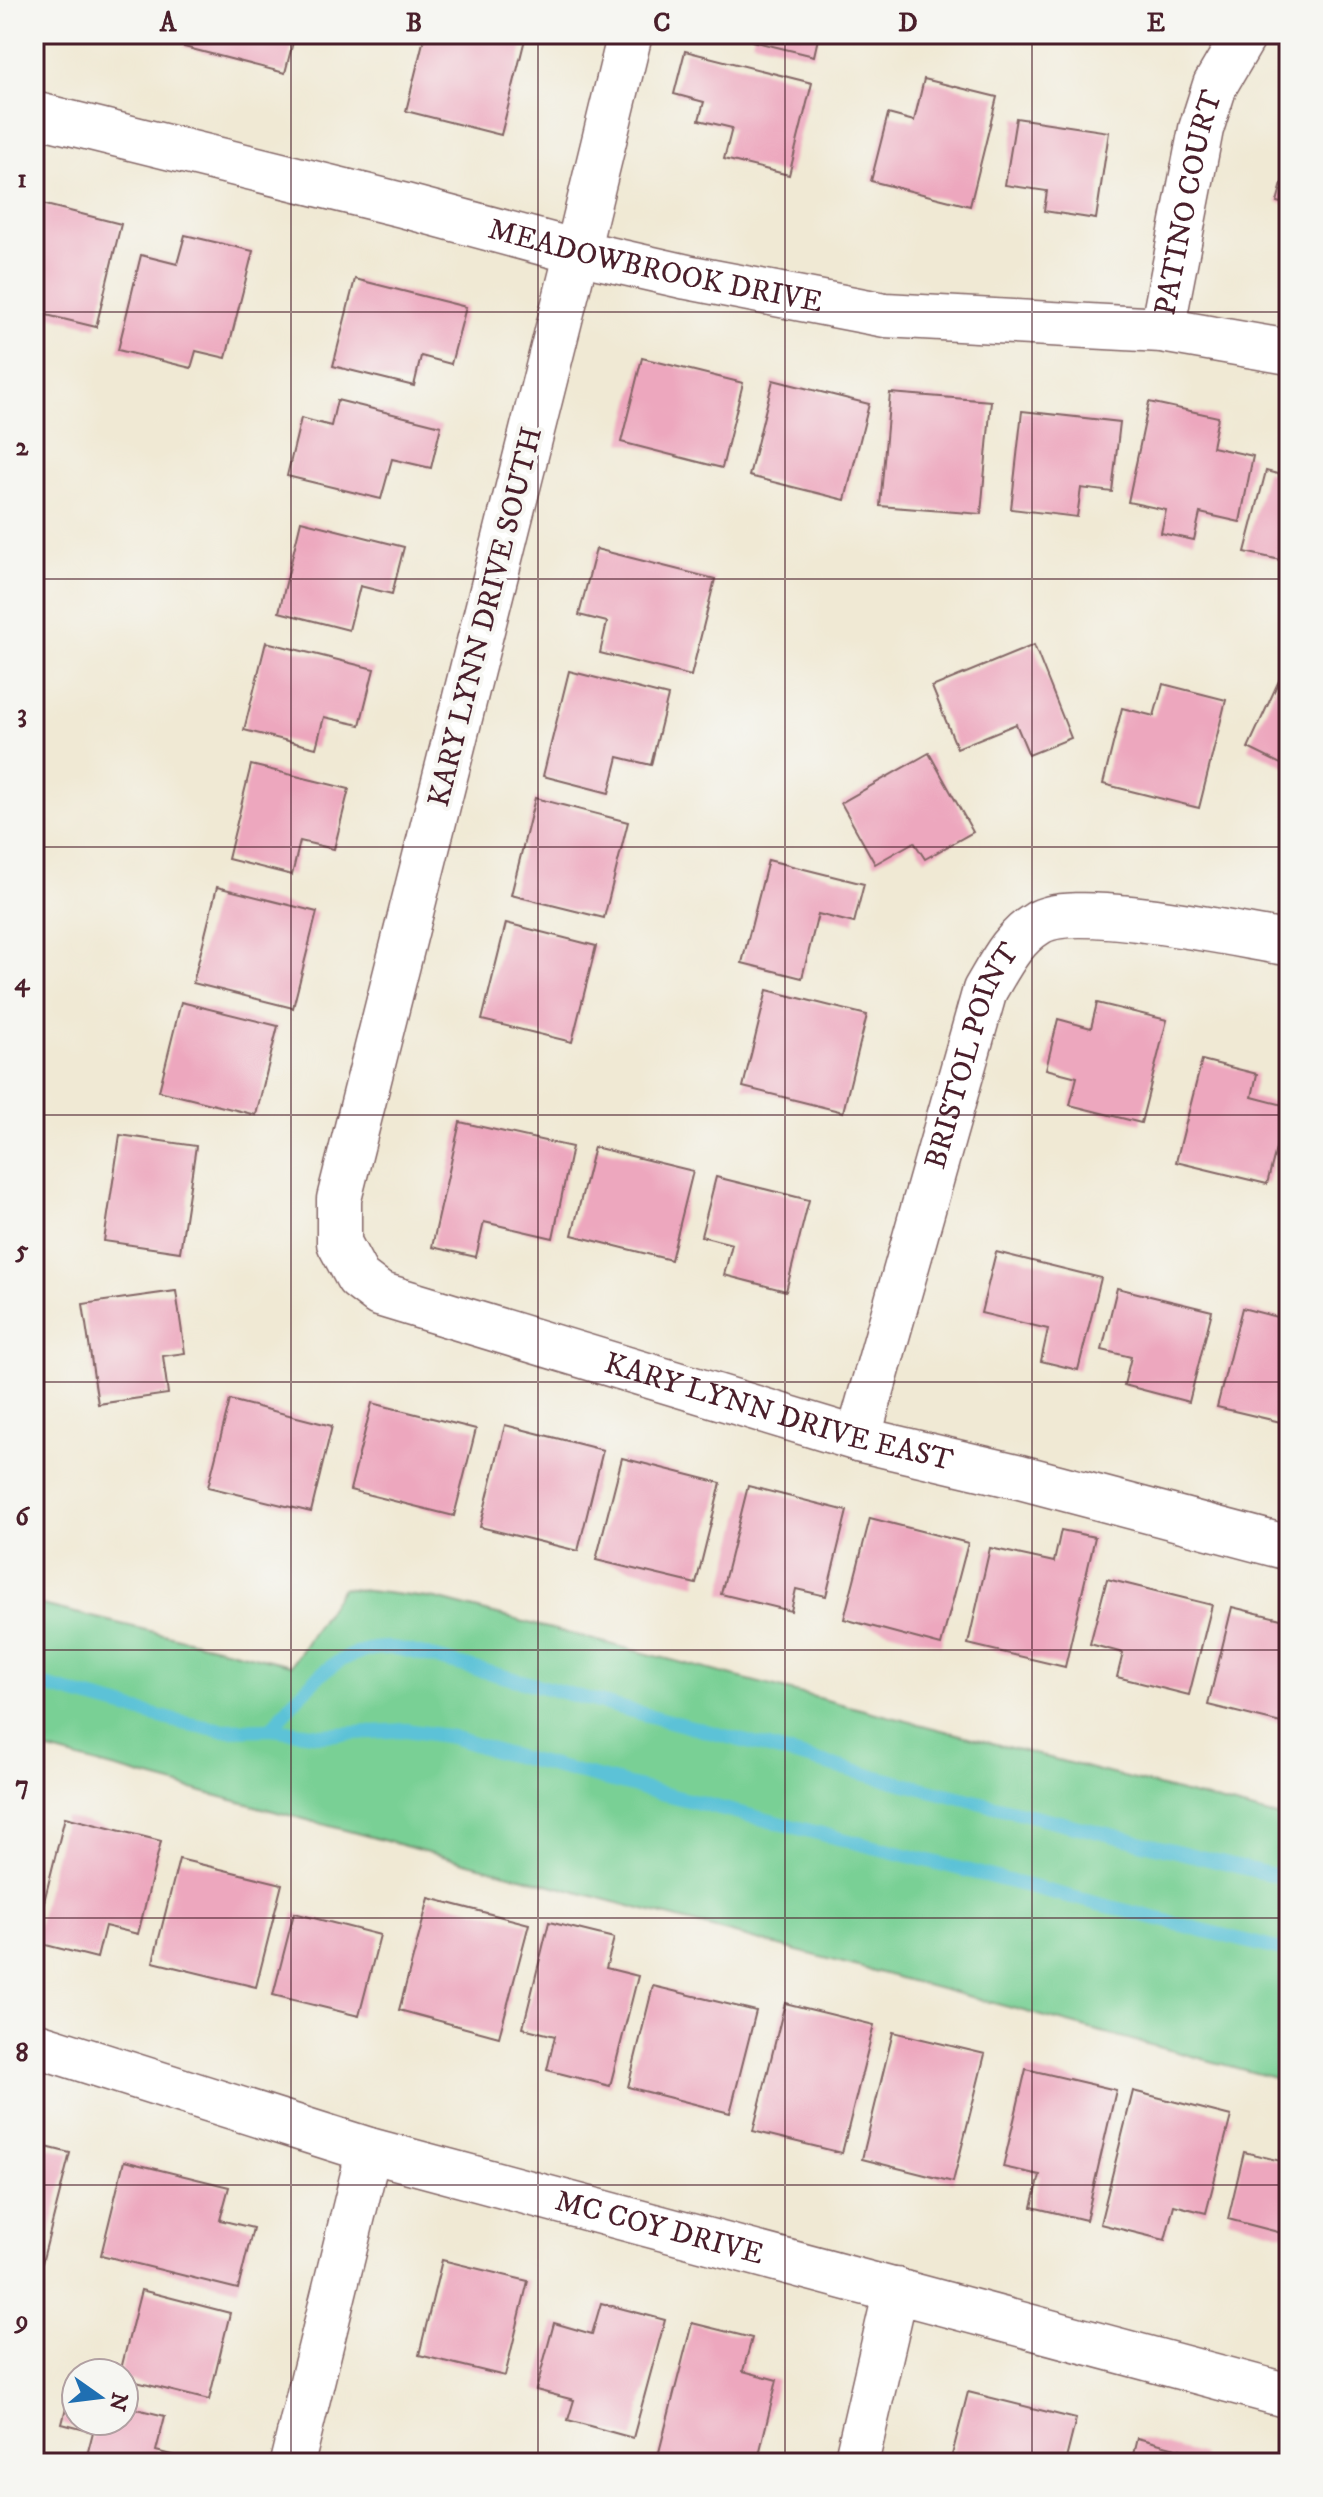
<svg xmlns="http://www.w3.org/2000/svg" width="1323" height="2497" font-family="'IM FELL DW Pica',serif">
  <rect width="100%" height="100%" fill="#f6f6f2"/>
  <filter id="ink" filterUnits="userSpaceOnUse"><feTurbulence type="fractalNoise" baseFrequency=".0125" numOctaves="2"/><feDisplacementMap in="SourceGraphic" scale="16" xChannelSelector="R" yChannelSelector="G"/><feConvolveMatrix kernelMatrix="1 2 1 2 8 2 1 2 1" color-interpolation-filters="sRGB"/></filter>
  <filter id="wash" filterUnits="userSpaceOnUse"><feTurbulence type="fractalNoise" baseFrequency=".006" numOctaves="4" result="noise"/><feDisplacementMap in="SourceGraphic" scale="32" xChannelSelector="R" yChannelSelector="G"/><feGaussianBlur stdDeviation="1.8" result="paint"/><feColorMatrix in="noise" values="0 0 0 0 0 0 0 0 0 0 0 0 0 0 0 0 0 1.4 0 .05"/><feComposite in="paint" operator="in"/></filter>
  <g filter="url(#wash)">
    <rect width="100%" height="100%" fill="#f0e9d4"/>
    <polygon fill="#79d095" stroke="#627860" stroke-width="2" points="342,1588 436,1599 1289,1820 1289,2082 34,1747 34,1603 291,1665"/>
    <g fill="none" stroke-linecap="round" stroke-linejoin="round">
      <g stroke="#5bc2d7" stroke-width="14">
        <polyline points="34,1683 183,1723 223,1730 271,1729 321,1735 406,1730 452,1737 502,1753 1289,1952"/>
        <path d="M271,1729C302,1691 336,1646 390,1648C400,1648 411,1652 421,1654L869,1775L1289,1879"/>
      </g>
    </g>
    <g id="blocks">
      <g fill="#eda7be">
        <polygon points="187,34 295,34 285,73 184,47"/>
        <polygon points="425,34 526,35 501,135 406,111"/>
        <polygon points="754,34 819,34 814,56 752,41"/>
        <polygon points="1102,34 1121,34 1118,41"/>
        <polygon points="685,51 812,83 789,175 724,159 732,128 699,120 704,102 674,94"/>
        <polygon points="924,79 997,97 970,206 871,181 888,114 914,121"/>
        <polygon points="1016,118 1109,132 1096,219 1044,211 1047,191 1005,185"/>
        <polygon points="1288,162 1289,162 1289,205 1277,202"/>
        <polygon points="34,202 121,224 96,327 34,312"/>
        <polygon points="185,235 253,251 226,358 196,351 191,368 118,350 141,255 177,264"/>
        <polygon points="355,279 466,307 451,364 421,356 414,386 333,366"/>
        <polygon points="642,358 743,383 722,468 621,442"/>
        <polygon points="773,380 869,404 845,500 749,476"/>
        <polygon points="890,393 991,401 981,514 880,506"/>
        <polygon points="337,400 441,426 431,468 392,459 381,499 287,476 301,418 331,426"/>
        <polygon points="1149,402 1218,417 1212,447 1253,456 1240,522 1200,513 1194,540 1161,533 1166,510 1128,502"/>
        <polygon points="1022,411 1120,422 1112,492 1081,488 1077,517 1011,509"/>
        <polygon points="1266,471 1289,477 1289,562 1245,552"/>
        <polygon points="301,521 404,547 392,594 360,586 349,630 279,612"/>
        <polygon points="596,549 715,579 691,676 600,653 607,622 579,615"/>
        <polygon points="266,642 374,669 360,725 324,717 316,748 244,730"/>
        <polygon points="1034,645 1071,738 1029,755 1016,724 957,748 932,687"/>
        <polygon points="569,671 668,696 651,765 618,757 609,793 543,776"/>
        <polygon points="1282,674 1289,677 1289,768 1248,748"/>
        <polygon points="1163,684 1226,700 1199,808 1103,784 1122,708 1154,716"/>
        <polygon points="34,722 36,722 42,790 34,790"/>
        <polygon points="929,753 973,832 925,859 914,842 875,864 841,803"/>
        <polygon points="251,765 349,789 334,849 300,841 292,875 228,859"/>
        <polygon points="535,798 628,822 604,918 511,895"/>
        <polygon points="768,860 864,884 854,923 818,914 802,978 742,963"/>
        <polygon points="217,887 317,912 293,1008 193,983"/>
        <polygon points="506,923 596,946 572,1042 482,1020"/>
        <polygon points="34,963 41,964 35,993 34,992"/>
        <polygon points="767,990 867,1015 843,1112 743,1087"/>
        <polygon points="181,1002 278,1026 256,1115 159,1091"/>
        <polygon points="1097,1003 1167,1020 1141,1123 1070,1105 1077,1077 1046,1069 1058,1019 1091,1028"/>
        <polygon points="1202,1060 1257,1074 1252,1097 1287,1106 1267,1184 1176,1162"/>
        <polygon points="460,1122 572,1147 553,1238 484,1222 476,1257 432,1247"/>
        <polygon points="120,1135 196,1146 180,1252 104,1241"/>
        <polygon points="594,1147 693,1171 671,1260 572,1235"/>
        <polygon points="716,1177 809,1200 786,1291 724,1275 732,1244 701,1236"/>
        <polygon points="996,1252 1101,1278 1078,1370 1041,1361 1048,1329 981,1313"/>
        <polygon points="1117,1288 1212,1311 1189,1402 1124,1385 1131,1357 1102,1350"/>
        <polygon points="176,1291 185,1353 163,1356 168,1394 98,1404 83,1304"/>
        <polygon points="1242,1308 1289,1320 1289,1424 1217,1407"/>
        <polygon points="230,1400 332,1426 311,1512 208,1487"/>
        <polygon points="372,1403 476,1429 454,1516 350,1490"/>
        <polygon points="505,1425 603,1450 578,1551 480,1527"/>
        <polygon points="622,1458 721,1483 696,1584 596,1560"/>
        <polygon points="748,1486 847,1511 826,1596 796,1589 791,1611 721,1594"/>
        <polygon points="870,1518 968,1543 941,1645 844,1619"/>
        <polygon points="1061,1530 1095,1537 1065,1667 968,1644 990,1548 1054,1562"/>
        <polygon points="1107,1579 1212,1605 1189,1695 1117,1677 1123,1653 1090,1644"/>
        <polygon points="1232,1607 1289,1621 1289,1725 1208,1705"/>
        <polygon points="65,1817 161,1841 138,1934 105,1926 97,1958 34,1942"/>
        <polygon points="179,1859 282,1884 256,1987 153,1962"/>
        <polygon points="429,1898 529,1924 499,2037 399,2010"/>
        <polygon points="294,1913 380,1935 359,2016 273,1995"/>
        <polygon points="549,1922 614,1938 606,1968 638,1976 610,2086 547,2070 555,2036 523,2028"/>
        <polygon points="653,1986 756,2011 730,2113 628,2087"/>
        <polygon points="785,2003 874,2025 842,2153 753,2131"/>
        <polygon points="893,2032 985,2054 953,2182 862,2159"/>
        <polygon points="1026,2069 1116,2090 1086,2220 1032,2207 1040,2175 1003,2167"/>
        <polygon points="1133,2091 1231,2116 1206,2213 1174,2205 1165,2240 1100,2224"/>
        <polygon points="34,2144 70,2153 42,2263 34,2261"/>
        <polygon points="1244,2152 1289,2163 1289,2235 1228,2219"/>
        <polygon points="124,2161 229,2187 220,2220 253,2228 238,2289 101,2255"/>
        <polygon points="442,2260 528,2281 505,2376 419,2355"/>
        <polygon points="141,2290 230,2313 209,2400 124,2379 124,2373 120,2373"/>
        <polygon points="601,2303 665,2320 633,2438 568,2420 574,2400 536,2390 554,2323 592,2334"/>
        <polygon points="692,2323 752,2338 743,2371 777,2380 757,2463 685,2463 658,2456"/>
        <polygon points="968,2392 1076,2419 1065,2463 950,2463"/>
        <polygon points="70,2393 76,2394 76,2421 124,2421 124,2406 165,2416 156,2451 190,2460 189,2463 85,2463 93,2432 62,2424"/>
        <polygon points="1137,2438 1203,2455 1201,2463 1131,2463"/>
        <polygon points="436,2456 459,2462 459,2463 434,2463"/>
      </g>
    </g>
  </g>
  <g filter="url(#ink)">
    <use href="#blocks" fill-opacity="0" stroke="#846666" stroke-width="2"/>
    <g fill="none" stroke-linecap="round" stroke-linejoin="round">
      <defs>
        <g id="minor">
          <path id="s1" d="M630,34L577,252L339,1199V1243L358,1278L379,1294L858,1439L1020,1477L1289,1548"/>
          <path id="s2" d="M34,114L402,205L577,252L687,277L885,315L1162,330L1289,352"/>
          <path id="s3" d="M1162,330L1201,129L1215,85L1245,34"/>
          <path id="s4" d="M858,1439L985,990C1000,965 1012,939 1038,923C1075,900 1231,934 1280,942"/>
          <path id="s5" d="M34,2044L369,2150L1289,2396"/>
          <polyline points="292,2463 369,2150"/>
          <polyline points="856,2463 896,2290"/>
        </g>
      </defs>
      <use href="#minor" stroke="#846666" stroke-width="47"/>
      <use href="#minor" stroke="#fff" stroke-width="44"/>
    </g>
  </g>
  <path fill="none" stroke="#4a1f2b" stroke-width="2" stroke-opacity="0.55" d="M291,34V2463M538,34V2463M785,34V2463M1032,34V2463M34,312H1289M34,579H1289M34,847H1289M34,1115H1289M34,1382H1289M34,1650H1289M34,1918H1289M34,2185H1289"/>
  <g text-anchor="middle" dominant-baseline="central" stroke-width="8" stroke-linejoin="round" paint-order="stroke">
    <g font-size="30" fill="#4a1f2b" stroke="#f6f6f2">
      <text stroke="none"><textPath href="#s3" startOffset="130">PATINO COURT</textPath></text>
      <text stroke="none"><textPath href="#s2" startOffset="640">MEADOWBROOK DRIVE</textPath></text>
      <text transform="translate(486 617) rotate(-76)">KARY LYNN DRIVE SOUTH</text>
      <text stroke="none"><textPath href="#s4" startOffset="400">BRISTOL POINT</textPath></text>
      <text stroke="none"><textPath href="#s1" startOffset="1728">KARY LYNN DRIVE EAST</textPath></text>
      <text stroke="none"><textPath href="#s5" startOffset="652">MC COY DRIVE</textPath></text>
    </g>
  </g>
  <rect width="1323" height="2497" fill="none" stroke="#f6f6f2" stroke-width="88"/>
  <g transform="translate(100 2397) rotate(104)"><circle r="38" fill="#f6f6f2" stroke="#b1a0a2" stroke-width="2"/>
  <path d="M0-6L14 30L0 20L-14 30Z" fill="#1f6fb2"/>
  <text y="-12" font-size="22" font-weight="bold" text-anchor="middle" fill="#4a1f2b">N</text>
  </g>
  <rect x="44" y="44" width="1235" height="2409" fill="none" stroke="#4a1f2b" stroke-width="3"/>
  <g font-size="26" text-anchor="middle" font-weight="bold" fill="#4a1f2b">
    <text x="168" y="31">A</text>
    <text x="414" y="31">B</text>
    <text x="662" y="31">C</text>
    <text x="908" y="31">D</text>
    <text x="1156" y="31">E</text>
    <text x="22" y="187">1</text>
    <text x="22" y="455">2</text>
    <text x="22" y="722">3</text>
    <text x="22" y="990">4</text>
    <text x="22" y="1258">5</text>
    <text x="22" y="1525">6</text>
    <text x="22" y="1793">7</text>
    <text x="22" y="2061">8</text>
    <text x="22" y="2328">9</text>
  </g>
</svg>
